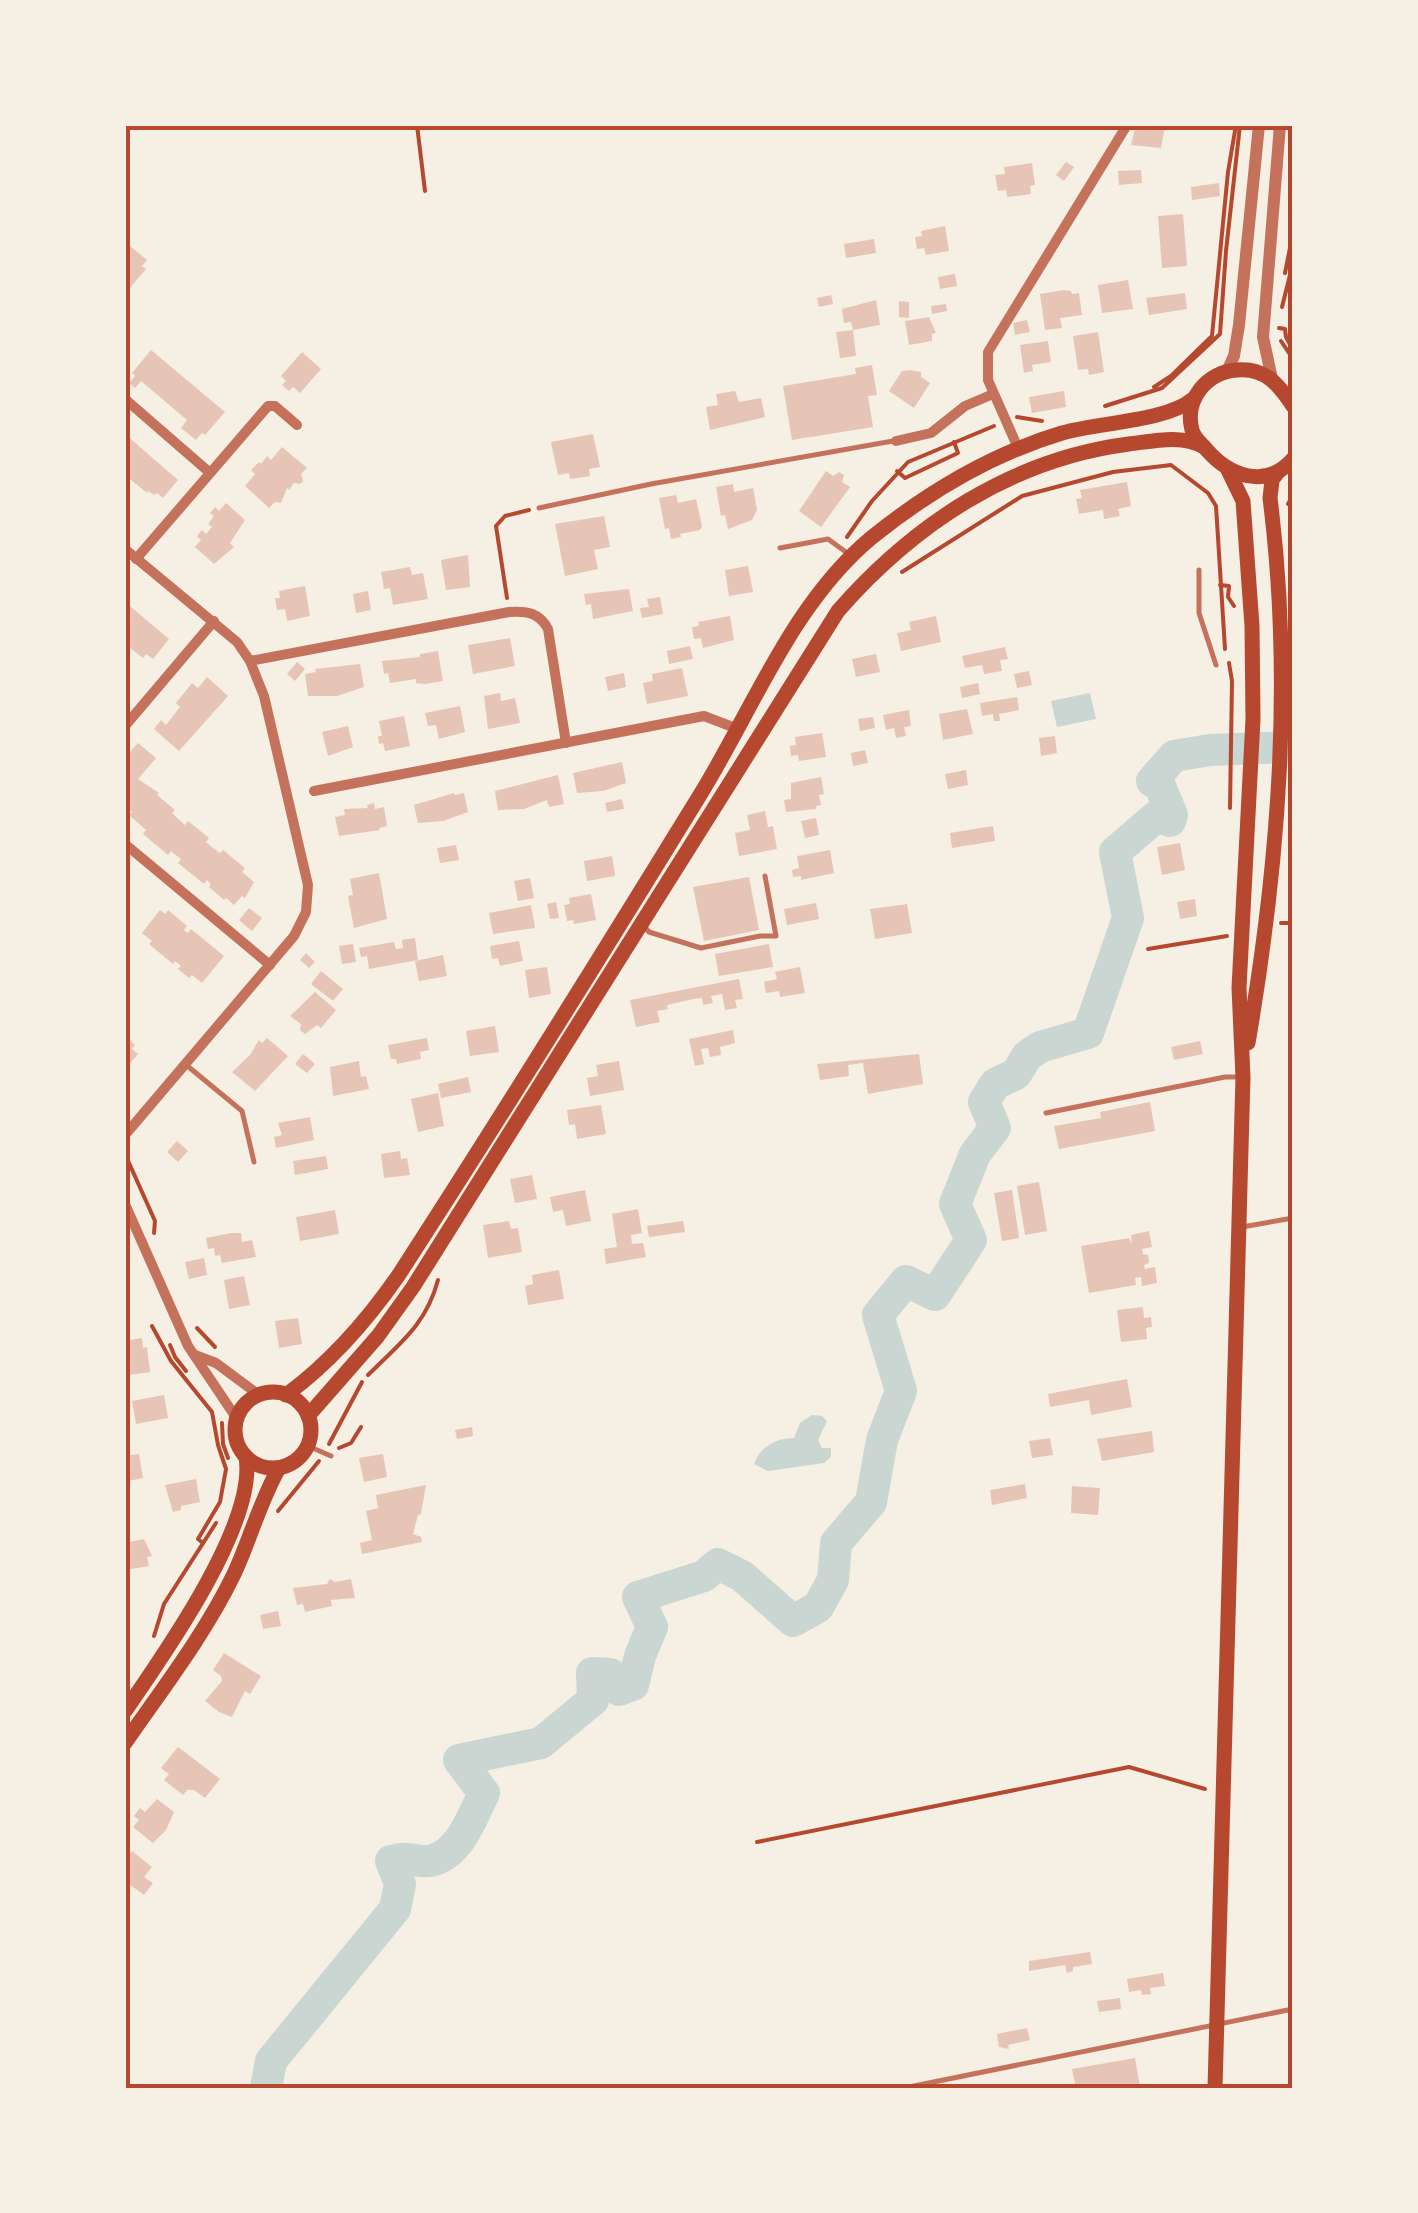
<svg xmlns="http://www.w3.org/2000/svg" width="1418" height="2213" font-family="Montserrat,sans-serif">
  <rect width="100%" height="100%" fill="#f6efe4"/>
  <g fill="#c9d6d2">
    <polygon points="1090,693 1096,719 1057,727 1051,701"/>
    <polygon points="1293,741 1293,753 1211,756 1178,763 1177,752 1204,746"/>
    <path d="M812,1415L822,1416L827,1421L818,1440L822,1448H831V1457L824,1463L768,1471L754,1464C760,1447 776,1438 794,1438L800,1423Z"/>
  </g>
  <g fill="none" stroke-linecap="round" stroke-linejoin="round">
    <path stroke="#c9d6d2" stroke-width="32" d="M266,2088L271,2061L395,1909L400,1884L391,1861C411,1855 415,1863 430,1861C460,1855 472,1817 484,1793L459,1760L541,1743L593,1700L592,1673L610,1674L619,1690L633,1685L640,1656L652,1627L638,1597L704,1576L718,1564L742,1576L793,1621L818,1607L833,1580L836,1543L871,1502L882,1440L901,1391L878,1315L906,1281L935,1295L971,1240L955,1204L975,1154L995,1128L984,1102L995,1084L1016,1074L1027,1056L1040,1047L1088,1033L1128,918L1115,852L1157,816L1170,821L1172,815L1160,786L1152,781L1174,756L1210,750L1293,747"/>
  </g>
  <g fill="#e6c5b7">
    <polygon points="1140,125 1165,126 1161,148 1131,145 1135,128 1140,129"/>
    <polygon points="1066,162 1074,167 1064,181 1056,175"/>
    <polygon points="1032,163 1035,185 1030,186 1031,194 1007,197 1006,190 998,191 995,175 1005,174 1004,167"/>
    <polygon points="1141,170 1142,183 1119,185 1118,171"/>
    <polygon points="1219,183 1220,196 1192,200 1191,187"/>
    <polygon points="1183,214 1187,266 1162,268 1158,216"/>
    <polygon points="945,226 949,251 926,255 924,248 917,249 915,237 922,236 921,231"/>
    <polygon points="874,239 876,253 846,258 844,244"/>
    <polygon points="125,242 147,260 142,266 146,269 125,294"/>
    <polygon points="955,274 957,286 940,289 938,277"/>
    <polygon points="1128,280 1133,309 1102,313 1098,285"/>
    <polygon points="1064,290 1071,291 1072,294 1079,293 1082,315 1060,318 1062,328 1045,330 1040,294"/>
    <polygon points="1185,293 1187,309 1149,315 1146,298"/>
    <polygon points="831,295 833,304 819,307 817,298"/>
    <polygon points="876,300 880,325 853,330 851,322 844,323 842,309"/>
    <polygon points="899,301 909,302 909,318 899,317"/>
    <polygon points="946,304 947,311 932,314 931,306"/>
    <polygon points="929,317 936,333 932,334 932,341 909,345 905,321"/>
    <polygon points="1027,320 1030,332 1015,335 1013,323"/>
    <polygon points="853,330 856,356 840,358 836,332"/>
    <polygon points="1098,332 1104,372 1089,375 1088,369 1078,370 1073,336"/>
    <polygon points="1048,341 1051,362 1032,365 1033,371 1024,373 1020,345"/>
    <polygon points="151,350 225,412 205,435 202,433 196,440 181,428 187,420 141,381 135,388 129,383 135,376 132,373"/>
    <polygon points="302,352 321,369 300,393 293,387 289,391 282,385 286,381 281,376"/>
    <polygon points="872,365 877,395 868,396 873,427 792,440 783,386 856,374 855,368"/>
    <polygon points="910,370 921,372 921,377 930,383 914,408 889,391 902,371"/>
    <polygon points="735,391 739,402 761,398 765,417 710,430 706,407 718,405 716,394"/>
    <polygon points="1064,391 1066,407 1032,413 1029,397"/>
    <polygon points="125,434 178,480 163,498 157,493 154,495 148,491 147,493 125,475"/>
    <polygon points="593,434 600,467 589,469 590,476 570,479 569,473 558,475 551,442"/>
    <polygon points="282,447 307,468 301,474 303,481 300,484 294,483 289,490 287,488 281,503 275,502 269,508 245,486 255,474 251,470 259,462 261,464 267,456 271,460"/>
    <polygon points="826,471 833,476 839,472 844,475 842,482 850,487 821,527 799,511"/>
    <polygon points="1127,482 1131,506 1118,509 1120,516 1104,519 1103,510 1079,514 1076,499 1082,498 1080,490"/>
    <polygon points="733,484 734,492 753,488 757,510 752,520 728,529 725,515 721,516 716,487"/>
    <polygon points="676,495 678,503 696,499 702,526 700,530 680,534 681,537 671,539 669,528 665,529 659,498"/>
    <polygon points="226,503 245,520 230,543 234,547 214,564 195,547 201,540 197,536 202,530 206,534 212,527 208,524 214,516 210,513 215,507 219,511"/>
    <polygon points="604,516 610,547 594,550 598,569 565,576 555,524"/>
    <polygon points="468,555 470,587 446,590 441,560"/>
    <polygon points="748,566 753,592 729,596 725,570"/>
    <polygon points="410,567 412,575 423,573 428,599 393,605 390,588 384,589 381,572"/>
    <polygon points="305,586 310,616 287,621 285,609 277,610 275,598 280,598 279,591"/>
    <polygon points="629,589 633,611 593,619 591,604 586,605 584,594"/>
    <polygon points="368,591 371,610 356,613 353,594"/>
    <polygon points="660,597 663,614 642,618 640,608 649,607 647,599"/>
    <polygon points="125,602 169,639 153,659 146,654 143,658 125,644"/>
    <polygon points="730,616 734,640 703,648 701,638 694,639 692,627 699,626 698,622"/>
    <polygon points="936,616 941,642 901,651 897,633 911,630 909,622"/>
    <polygon points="510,638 515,666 473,674 468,645"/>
    <polygon points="690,646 693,659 669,664 667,651"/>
    <polygon points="1005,647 1008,659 1000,660 1002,671 984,674 982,665 965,668 962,656"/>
    <polygon points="438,651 443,681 425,684 416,683 416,679 390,683 388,673 384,674 382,661 420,657 420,654"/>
    <polygon points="876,654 880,672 856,677 852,659"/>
    <polygon points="297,662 305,669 295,681 287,674"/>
    <polygon points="360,664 364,687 337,696 308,696 305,674 316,672 315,669"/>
    <polygon points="682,668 688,696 647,704 643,683 653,681 652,674"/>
    <polygon points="1029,671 1032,685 1017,688 1014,674"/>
    <polygon points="624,673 626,687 608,691 605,677"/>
    <polygon points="207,677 228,696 179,751 154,729 161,720 166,725 180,707 176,703 192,683 198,688"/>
    <polygon points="978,683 980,694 962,698 960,687"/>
    <polygon points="500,693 501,701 515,698 520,723 488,729 484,696"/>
    <polygon points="1017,697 1019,710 999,714 1000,721 994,721 993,714 982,716 980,703"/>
    <polygon points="460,706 465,732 439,739 436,725 428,726 425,713"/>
    <polygon points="967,709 973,734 943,740 939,714"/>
    <polygon points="909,710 911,726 904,727 906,736 896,738 894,728 886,730 883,715"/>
    <polygon points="404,716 410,746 385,751 383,743 379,744 378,736 382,736 379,721"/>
    <polygon points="873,717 875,728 860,731 858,719"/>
    <polygon points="348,726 353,747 328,756 322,732"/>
    <polygon points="822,733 826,757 799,761 798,755 791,756 790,746 796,745 795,737"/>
    <polygon points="1055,736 1057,753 1041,756 1039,738"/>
    <polygon points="138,743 156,758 138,779 159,793 157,795 175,810 172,813 177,818 185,825 188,821 209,838 206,842 213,848 220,853 223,850 245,868 242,872 254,882 245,898 242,896 234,905 226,898 224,900 209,887 211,884 207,880 204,884 178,863 181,859 177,856 171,851 168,855 143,834 146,830 129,815 132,812 128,808 125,812 125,758"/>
    <polygon points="865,750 868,763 853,766 851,753"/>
    <polygon points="622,762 626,783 603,791 577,793 573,773"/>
    <polygon points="966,770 968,785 948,789 945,774"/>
    <polygon points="558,775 564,804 549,807 547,800 524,809 498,810 495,791"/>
    <polygon points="821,777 824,794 819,795 821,805 816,806 816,809 786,812 784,800 791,799 791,783"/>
    <polygon points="454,793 455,795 464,793 468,812 443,821 418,823 414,805"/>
    <polygon points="622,799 624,809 607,812 605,803"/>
    <polygon points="374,803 375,809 384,807 387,826 379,828 380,830 339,836 335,817 345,815 344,809 368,808 367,805"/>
    <polygon points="765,811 768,827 773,826 777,849 739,856 735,833 750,830 747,815"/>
    <polygon points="816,818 819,835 805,838 801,821"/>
    <polygon points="993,826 995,841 952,848 950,833"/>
    <polygon points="1180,843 1185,870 1162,875 1157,847"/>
    <polygon points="456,845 459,860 440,863 437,848"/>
    <polygon points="830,850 834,873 801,880 801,876 793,877 792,870 799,868 797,856"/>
    <polygon points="612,856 615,876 587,881 584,861"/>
    <polygon points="379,873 387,919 354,928 348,896 353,895 350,879"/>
    <polygon points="749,877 759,930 704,941 693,887"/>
    <polygon points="530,878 534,898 518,901 514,881"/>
    <polygon points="591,894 596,920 574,924 573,920 567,921 564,905 570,904 569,898"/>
    <polygon points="1195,899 1197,916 1180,919 1177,902"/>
    <polygon points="556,902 559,918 550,919 547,904"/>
    <polygon points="816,903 819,919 787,925 784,909"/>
    <polygon points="907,904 912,933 875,939 870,909"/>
    <polygon points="531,905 535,928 493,934 489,913"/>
    <polygon points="249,908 262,918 252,931 239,920"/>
    <polygon points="160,910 165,914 168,910 187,926 184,930 188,933 191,929 224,956 202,983 192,975 189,978 178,969 181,966 175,961 173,964 149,944 152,941 142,933"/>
    <polygon points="415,938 418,960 369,969 367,956 361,957 359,948 394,942 396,949 403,948 402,940"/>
    <polygon points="519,941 523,961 500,966 498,958 492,959 490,946"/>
    <polygon points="353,944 356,962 342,964 339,946"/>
    <polygon points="769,944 773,967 719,976 715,954"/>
    <polygon points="306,953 315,962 309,968 300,960"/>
    <polygon points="443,955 447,976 419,981 415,961"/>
    <polygon points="547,967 551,994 529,998 525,970"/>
    <polygon points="800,967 805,993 780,997 779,991 766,993 764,982 777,979 775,972"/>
    <polygon points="321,971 343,989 333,1001 311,984"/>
    <polygon points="739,979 743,999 735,1000 737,1008 725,1010 722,994 711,996 713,1003 703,1005 702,998 693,999 667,1005 668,1009 657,1011 660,1022 636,1027 630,1000"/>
    <polygon points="315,992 336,1010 321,1028 317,1025 305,1034 300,1030 301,1024 290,1016"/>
    <polygon points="495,1026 499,1052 470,1056 466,1031"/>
    <polygon points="733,1030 735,1043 720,1047 721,1055 710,1057 708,1048 701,1049 704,1064 695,1066 689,1039"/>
    <polygon points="125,1036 135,1045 132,1049 138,1054 125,1069"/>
    <polygon points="267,1038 288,1056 255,1091 232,1072 250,1055 259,1040 262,1043"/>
    <polygon points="427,1038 429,1050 420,1052 421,1059 397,1064 396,1059 391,1059 388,1045"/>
    <polygon points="1200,1041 1203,1054 1174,1060 1171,1047"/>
    <polygon points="303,1054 315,1064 307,1073 295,1064"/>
    <polygon points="919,1054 923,1084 868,1094 863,1063 848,1065 849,1076 820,1080 817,1064"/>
    <polygon points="359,1061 361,1077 366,1076 369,1089 333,1096 330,1067"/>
    <polygon points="619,1061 624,1090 590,1096 587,1078 598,1076 596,1065"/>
    <polygon points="468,1077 471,1092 441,1098 438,1084"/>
    <polygon points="438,1093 444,1126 418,1132 411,1099"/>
    <polygon points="1150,1102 1155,1131 1059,1149 1054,1126 1101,1118 1100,1112"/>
    <polygon points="601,1105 606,1134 577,1139 575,1124 569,1125 567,1110"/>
    <polygon points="310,1117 314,1140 276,1148 274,1137 282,1135 278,1123"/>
    <polygon points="177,1141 188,1151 178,1162 167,1152"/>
    <polygon points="400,1151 401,1159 407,1158 410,1175 384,1178 381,1154"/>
    <polygon points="326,1156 328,1169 295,1175 293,1161"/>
    <polygon points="532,1175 537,1199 515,1203 510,1179"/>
    <polygon points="1039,1182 1047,1231 1025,1235 1017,1186"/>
    <polygon points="585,1190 591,1221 566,1226 563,1210 553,1212 550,1197"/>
    <polygon points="1012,1190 1019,1238 1002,1241 994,1193"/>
    <polygon points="638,1209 642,1233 631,1235 632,1244 643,1243 646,1257 606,1264 604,1249 617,1247 612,1214"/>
    <polygon points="335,1210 339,1234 300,1241 296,1217"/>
    <polygon points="509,1221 511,1229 518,1228 522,1252 488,1258 483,1225"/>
    <polygon points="683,1221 685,1232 649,1237 647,1226"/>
    <polygon points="1149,1231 1152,1247 1142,1249 1143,1254 1148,1255 1149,1263 1144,1265 1145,1269 1155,1267 1157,1283 1142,1286 1141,1277 1135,1278 1136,1285 1089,1293 1081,1246 1129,1238 1132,1244 1131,1235"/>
    <polygon points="232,1233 241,1233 242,1242 252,1240 256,1257 222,1263 220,1255 215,1256 214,1248 208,1249 206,1238"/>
    <polygon points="204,1258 207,1275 189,1279 185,1262"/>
    <polygon points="559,1270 564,1299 528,1305 525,1286 533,1284 532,1275"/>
    <polygon points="244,1276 250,1305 229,1309 224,1280"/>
    <polygon points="1143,1307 1144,1318 1151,1317 1152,1327 1146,1328 1147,1339 1121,1342 1117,1310"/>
    <polygon points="298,1318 302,1344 279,1348 275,1321"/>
    <polygon points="142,1338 143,1348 147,1347 150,1372 129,1375 125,1341"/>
    <polygon points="1127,1379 1132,1407 1091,1415 1089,1400 1050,1407 1048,1394"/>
    <polygon points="164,1395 168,1418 136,1424 132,1401"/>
    <polygon points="472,1427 473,1436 457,1439 455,1430"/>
    <polygon points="1152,1431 1154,1452 1102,1461 1097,1439"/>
    <polygon points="1050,1438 1053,1455 1032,1458 1029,1441"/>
    <polygon points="139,1454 143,1478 128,1481 125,1456"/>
    <polygon points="383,1454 387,1477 364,1482 359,1458"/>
    <polygon points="196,1479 200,1502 181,1506 181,1510 173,1512 165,1485"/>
    <polygon points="1025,1484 1027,1498 992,1505 990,1490"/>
    <polygon points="426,1485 421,1514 418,1515 413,1534 421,1537 422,1542 362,1554 360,1543 372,1540 366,1511 378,1508 376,1495"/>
    <polygon points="1072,1486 1100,1488 1098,1515 1071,1513"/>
    <polygon points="144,1539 152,1556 147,1557 149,1566 125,1570 125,1543"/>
    <polygon points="330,1579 335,1582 351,1579 355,1598 331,1600 332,1606 305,1612 303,1604 297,1605 293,1588 327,1584"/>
    <polygon points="278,1611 281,1626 263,1629 260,1615"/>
    <polygon points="224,1653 261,1676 250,1694 245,1691 232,1717 219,1712 205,1701 222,1681 221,1676 213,1670"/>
    <polygon points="178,1747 220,1779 205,1798 194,1790 187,1790 183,1795 164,1780 169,1774 161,1768"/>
    <polygon points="157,1799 174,1812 166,1830 153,1843 133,1827 139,1820 134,1816 140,1808 145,1812"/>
    <polygon points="132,1851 152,1867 144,1877 153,1883 144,1895 125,1881 125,1860"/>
    <polygon points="1090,1952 1092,1964 1073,1967 1073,1971 1067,1973 1065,1965 1029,1971 1029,1961"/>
    <polygon points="1163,1973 1165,1986 1150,1988 1151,1994 1142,1995 1141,1990 1129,1992 1127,1979"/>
    <polygon points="1120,1998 1121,2009 1099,2012 1097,2001"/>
    <polygon points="1027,2028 1030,2040 1008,2045 1009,2049 999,2047 997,2034"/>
    <polygon points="1135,2058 1140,2087 1076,2088 1072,2069"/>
  </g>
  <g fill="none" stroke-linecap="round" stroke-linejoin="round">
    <g stroke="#b5482f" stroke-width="4">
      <polyline points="417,125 425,191"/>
      <polyline points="1285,273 1293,233"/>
      <polyline points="1282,307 1293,263"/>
      <polyline points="1279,328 1285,329 1286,337 1293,350"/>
      <polyline points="1281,341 1293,359"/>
      <polyline points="1154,387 1171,376 1212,336 1228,172 1236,125"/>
      <polyline points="1105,406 1162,388 1220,334 1226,251 1240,125"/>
      <polyline points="1017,417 1042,421"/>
      <polyline points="897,471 905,478 958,453 954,442"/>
      <polyline points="1288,504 1293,495"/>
      <polyline points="847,537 872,501 908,462 994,426"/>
      <polyline points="902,572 1022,496 1113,472 1171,465 1208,493 1216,506 1225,649"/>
      <polyline points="1220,585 1229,586 1228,597 1234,606"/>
      <polyline points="507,598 496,526 505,516 529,510"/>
      <polyline points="1229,663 1232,681 1230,808"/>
      <polyline points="1281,923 1293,923"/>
      <polyline points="1148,949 1227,936"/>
      <polyline points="125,1154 155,1221 154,1233"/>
      <polyline points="152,1326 171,1361 212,1412 218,1445 226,1469 220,1502 198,1539 203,1543"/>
      <polyline points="197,1328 215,1347"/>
      <polyline points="170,1345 175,1357 186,1371"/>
      <path d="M368,1375C400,1343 426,1325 438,1280"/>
      <polyline points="222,1423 223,1444 228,1458"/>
      <polyline points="329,1444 362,1382"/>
      <polyline points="339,1448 351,1443 361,1427"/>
      <polyline points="278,1511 319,1461"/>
      <polyline points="154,1636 164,1604 216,1523"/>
      <polyline points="757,1842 1129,1767 1205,1789"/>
    </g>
    <g stroke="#c5725c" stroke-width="5">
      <polyline points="539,508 651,484 893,441"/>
      <polyline points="780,548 828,539 850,555"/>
      <polyline points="1199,570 1199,613 1216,665"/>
      <polyline points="643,925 649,932 701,948 760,936 776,936 765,876"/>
      <polyline points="185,1064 242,1111 254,1162"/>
      <polyline points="1046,1113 1225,1077 1239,1077"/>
      <polyline points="1242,1227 1293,1218"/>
      <polyline points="308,1446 331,1456"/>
      <polyline points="904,2088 1293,2009"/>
    </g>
    <g stroke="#c5725c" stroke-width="10">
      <polyline points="125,399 209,472"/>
      <polyline points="896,441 931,433 965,406 993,394"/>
      <polyline points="1018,448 988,380 988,352 1127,125"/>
      <polyline points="125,549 237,642 250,661 264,696 308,885 306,912 294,936 125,1135"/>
      <polyline points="136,559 268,406 275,406 297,425"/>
      <path d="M250,661L509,612C526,611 539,612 548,629L566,743"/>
      <polyline points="125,726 214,621"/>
      <polyline points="314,791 704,716 738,729"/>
      <polyline points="125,844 270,965"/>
      <polyline points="125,1204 188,1346 237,1419"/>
      <polyline points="195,1355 216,1363 259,1395"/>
    </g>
    <g stroke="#c5725c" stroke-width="12">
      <polyline points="1227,371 1234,356 1239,325 1259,125"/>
      <polyline points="1272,379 1263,337 1280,125"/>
    </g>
    <g stroke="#b5482f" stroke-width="15">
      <path d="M1293,406C1279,385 1265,367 1237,370C1207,372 1184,399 1192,430C1194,438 1201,443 1206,449C1229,476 1266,490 1293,459"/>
      <path d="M1248,1043C1279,862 1293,680 1270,498L1272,480L1279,471"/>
      <circle cx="273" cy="1430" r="38"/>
      <path d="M286,1395C331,1362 366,1322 398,1276C501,1117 601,956 700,795C753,709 792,604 871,538C928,492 992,454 1062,433C1099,422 1165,422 1193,399"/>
      <path d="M308,1416L378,1336L413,1287L838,611C914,524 1012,459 1129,444C1154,441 1182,434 1204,447"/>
      <path d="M125,1711C163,1656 257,1524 246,1457"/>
      <path d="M125,1743C163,1688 205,1634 234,1574C250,1540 260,1501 279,1468"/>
      <polyline points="1215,2088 1243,1077 1239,988 1253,719 1252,626 1243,501 1228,470"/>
    </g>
  </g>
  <rect width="1418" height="2213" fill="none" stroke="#f6efe4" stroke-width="255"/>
  <rect x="128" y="128" width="1162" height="1958" fill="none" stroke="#b5482f" stroke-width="4"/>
</svg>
